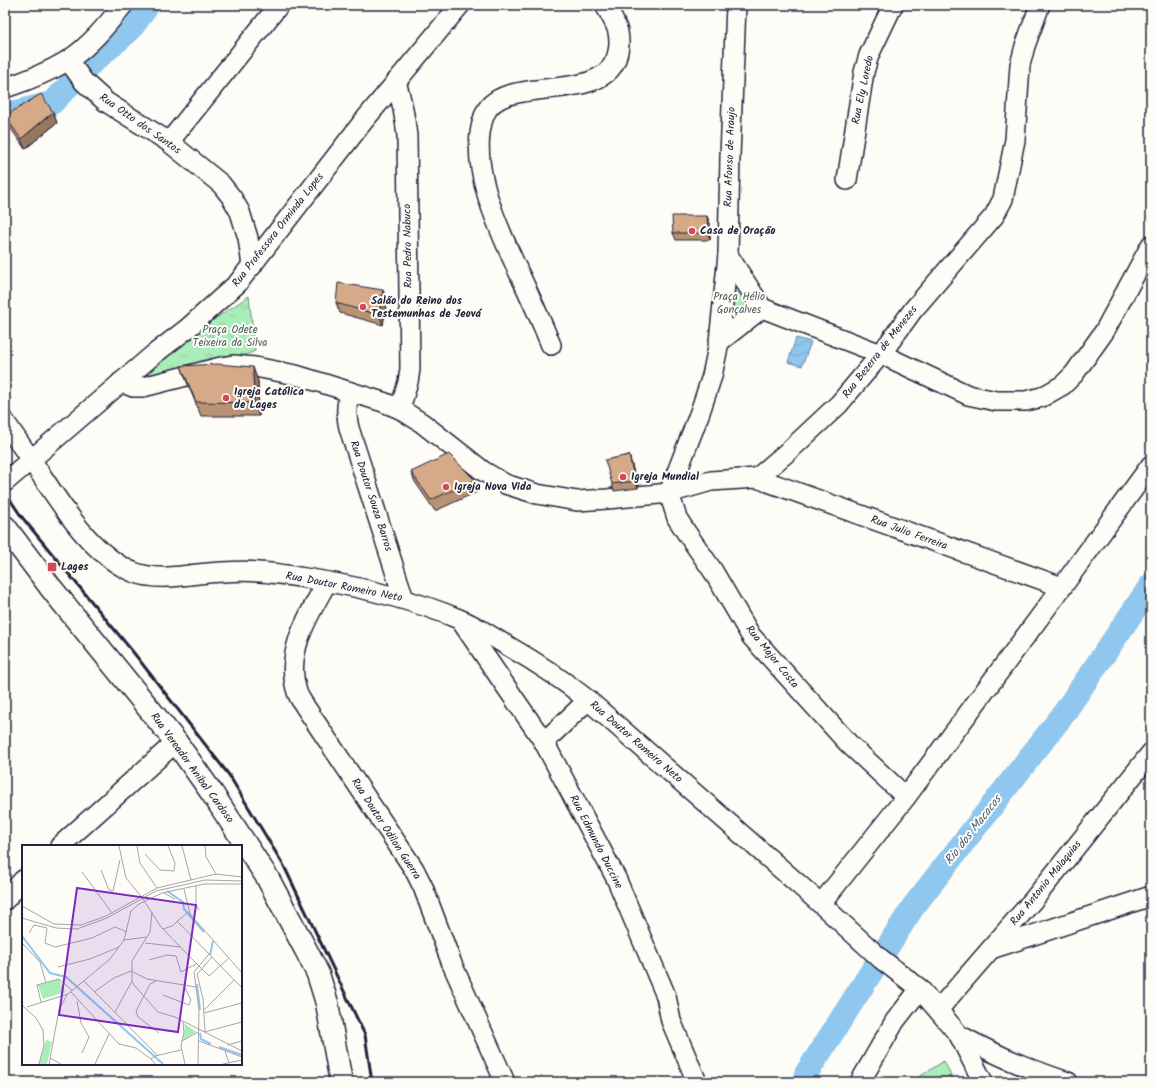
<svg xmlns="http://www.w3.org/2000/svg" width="1156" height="1087" font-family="Kalam,sans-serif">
  <defs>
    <pattern id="park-tufts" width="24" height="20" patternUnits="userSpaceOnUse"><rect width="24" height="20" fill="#a9edb8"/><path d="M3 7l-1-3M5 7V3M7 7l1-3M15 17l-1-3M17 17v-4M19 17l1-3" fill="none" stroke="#91cb9f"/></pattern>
    <pattern id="water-waves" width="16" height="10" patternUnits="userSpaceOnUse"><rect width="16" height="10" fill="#8fc7ee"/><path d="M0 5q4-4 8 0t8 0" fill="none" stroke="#7babcd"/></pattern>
  </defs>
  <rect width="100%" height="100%" fill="#fdfcf7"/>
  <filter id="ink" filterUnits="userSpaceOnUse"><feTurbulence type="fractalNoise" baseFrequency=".025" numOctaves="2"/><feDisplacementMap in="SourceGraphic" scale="8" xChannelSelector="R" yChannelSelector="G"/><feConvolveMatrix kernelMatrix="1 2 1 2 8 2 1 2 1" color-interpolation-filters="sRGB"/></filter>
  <g filter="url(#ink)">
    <g fill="url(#park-tufts)" stroke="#66887a">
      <polygon points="728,262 757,305 727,333"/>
      <polygon points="249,296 255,351 186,380 121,382"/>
    </g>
    <polygon fill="#a9edb8" stroke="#66887a" points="944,1061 954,1082 911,1082"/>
    <polygon fill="url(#water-waves)" stroke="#6385a6" points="796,338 811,342 802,366 788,362"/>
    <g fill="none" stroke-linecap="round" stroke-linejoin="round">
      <g stroke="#8fc7ee" stroke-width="24">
        <polyline points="5,115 52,103 87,67 130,30 148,5"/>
        <polyline points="804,1082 806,1074 913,907 1062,716 1151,585"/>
      </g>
      <defs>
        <g id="minor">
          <polyline points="736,5 730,156 728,255 719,342 712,376 700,412 669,493 677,518 686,532 713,571 751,636 848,743 906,797"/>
          <polyline points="68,60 84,82 106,102 169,142 221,184 232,198 240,212 248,238 252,266"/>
          <path d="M396,82C402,100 405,117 407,136L410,369L408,382L400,409"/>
          <path d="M5,88C26,81 47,73 67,61C89,47 107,25 123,5"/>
          <polyline points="169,142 279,5"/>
          <polyline points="847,180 864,72 869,55 893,5"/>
          <polyline points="728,255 762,308 881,354 968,395 996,401 1026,401 1042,397 1063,385 1074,374 1104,332 1151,245"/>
          <polyline points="719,342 762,308"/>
          <path d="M551,345C541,321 530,296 519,273C499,229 467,165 484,116C499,72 598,106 616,59C619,49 620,43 618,32C616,23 609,13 605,5"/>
          <polyline points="121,382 133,387 143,387 221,367 233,365 255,367 296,375 383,402 400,409 422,423 483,471 505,484 537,494 577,501 607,499 669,493 711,481 757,478 792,448 839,404 881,354 913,310 994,216 1003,199 1015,140 1020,65 1025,46 1040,5"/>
          <path d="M350,392C346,406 346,414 349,428L404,599"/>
          <path d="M5,422C16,438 27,454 38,470C61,505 92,555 133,572C154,580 176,577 198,574C218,572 239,570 259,572C279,573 298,577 317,580C366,588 413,600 459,619C477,626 492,637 508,646C536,662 562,679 588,700L821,904L881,959L920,989L959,1035L983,1082"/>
          <polyline points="757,478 1062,587"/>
          <polyline points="5,482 153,355 188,328 238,283 362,123 460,5"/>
          <path d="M327,582C309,615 284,652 297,692C299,698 303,703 306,708L414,869L423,887L452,964L505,1082"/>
          <polyline points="461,621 544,742 616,878 666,996 671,1021 697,1082"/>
          <polyline points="544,742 588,700"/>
          <polyline points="60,846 176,742"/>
          <polyline points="5,900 23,880"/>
          <polyline points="821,904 906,797 1062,587 1151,465"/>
          <polyline points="991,949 1151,896"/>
          <polyline points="938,1010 1034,899 1151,753"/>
          <path d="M959,1035C994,1054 1030,1070 1068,1082"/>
          <polyline points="860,1082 895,1021 920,989"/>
        </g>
        <polyline id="major" points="5,527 51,588 176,742 212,793 267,877 306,950 318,974 327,1003 341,1082"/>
      </defs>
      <use href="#minor" stroke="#22223b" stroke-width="22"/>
      <use href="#major" stroke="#22223b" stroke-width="25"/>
      <use href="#minor" stroke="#fdfcf7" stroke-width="19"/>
      <use href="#major" stroke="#fdfcf7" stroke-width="22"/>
      <polyline stroke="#22223b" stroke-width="3" points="5,492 21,516 133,652 229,775 284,866 365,1035 372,1082"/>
    </g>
    <g fill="#b89275" stroke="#22223b">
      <polygon points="53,112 57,123 25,149 9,126 5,116"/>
      <polygon points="710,223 710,240 676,240 673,233"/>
      <polygon points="387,300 383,325 340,313 336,303"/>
      <polygon points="181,366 258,381 259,416 201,416 186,380"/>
      <polygon points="629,455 631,462 638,488 614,491 612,484"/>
      <polygon points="411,472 475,480 479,491 435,511 415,482"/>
    </g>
    <g fill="#96775f" stroke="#22223b">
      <polygon points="53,112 57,123 25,149 21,139"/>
      <polygon points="707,216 710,223 710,240 708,233"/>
      <polygon points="383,290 387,300 383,325 379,315"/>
      <polygon points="253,367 258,381 259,416 254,403"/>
      <polygon points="629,455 631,462 638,488 635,481"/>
    </g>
    <g fill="#d6aa88" stroke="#22223b">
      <polygon points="41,94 53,112 21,139 5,116"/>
      <polygon points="672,216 707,216 708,233 673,233"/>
      <polygon points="338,283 383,290 379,315 336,303"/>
      <polygon points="217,364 253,367 254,403 196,402 181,366"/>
      <polygon points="449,454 475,480 431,500 411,472"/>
      <polygon points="629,455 635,481 612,484 605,460"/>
    </g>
  </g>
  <g fill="#d1495b" stroke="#fdfcf7" stroke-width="1.5">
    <circle cx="692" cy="231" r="4"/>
    <circle cx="363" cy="307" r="4"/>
    <circle cx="226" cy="398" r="4"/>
    <circle cx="623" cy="477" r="4"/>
    <circle cx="446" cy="487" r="4"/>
    <rect x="47" y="562" width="10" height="10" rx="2"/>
  </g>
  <g text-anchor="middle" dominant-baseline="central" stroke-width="4" stroke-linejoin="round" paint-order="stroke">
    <g font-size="11" fill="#22223b" stroke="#fdfcf7">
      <text transform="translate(863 90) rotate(-78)">Rua Ely Loredo</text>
      <text transform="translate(140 124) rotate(35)">Rua Otto dos Santos</text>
      <text transform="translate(730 157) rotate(-88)">Rua Afonso de Araujo</text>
      <text transform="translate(278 230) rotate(-52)">Rua Professora Orminda Lopes</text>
      <text transform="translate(408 246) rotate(-91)">Rua Pedro Nabuco</text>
      <text transform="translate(880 352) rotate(-52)">Rua Bezerra de Menezes</text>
      <text transform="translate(371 496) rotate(72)">Rua Doutor Souza Barros</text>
      <text transform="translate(909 533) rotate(20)">Rua Julio Ferreira</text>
      <text transform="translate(344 587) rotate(11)">Rua Doutor Romeiro Neto</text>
      <text transform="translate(772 657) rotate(51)">Rua Major Costa</text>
      <text transform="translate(636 742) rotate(41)">Rua Doutor Romeiro Neto</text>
      <text transform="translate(192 768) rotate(54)">Rua Vereador Anibal Cardoso</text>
      <text transform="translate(386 829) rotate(57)">Rua Doutor Odilon Guerra</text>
      <text transform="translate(596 842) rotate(63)">Rua Edmundo Duccine</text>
      <text transform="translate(1046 883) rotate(-51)">Rua Antonio Malaquias</text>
    </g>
    <g font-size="11" font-weight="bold" fill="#22223b" stroke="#fdfcf7" text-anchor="start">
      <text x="700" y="231">Casa de Oração</text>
      <text x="371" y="301">Salão do Reino dos<tspan x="371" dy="13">Testemunhas de Jeová</tspan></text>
      <text x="234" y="392">Igreja Católica<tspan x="234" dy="13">de Lages</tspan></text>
      <text x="631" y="477">Igreja Mundial</text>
      <text x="454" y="487">Igreja Nova Vida</text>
      <text x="61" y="567">Lages</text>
    </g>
    <g font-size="11" fill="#4a5f60" stroke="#fdfcf7">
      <text x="739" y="297">Praça Hélio<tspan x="739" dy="13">Gonçalves</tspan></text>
      <text x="230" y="330">Praça Odete<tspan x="230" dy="13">Teixeira da Silva</tspan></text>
    </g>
    <g font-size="12" font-style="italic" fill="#485c7a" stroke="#fdfcf7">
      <text transform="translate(973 830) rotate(-52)">Rio dos Macacos</text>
    </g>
  </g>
  <g transform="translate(22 845)">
    <rect width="220" height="220" fill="#fdfcf7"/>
    <path d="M162,178L174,187L161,195L163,183ZM24,195L30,197L25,219H17Z" fill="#a9edb8"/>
    <path d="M37,134L43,147L21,154L16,140Z" fill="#a9edb8"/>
    <path fill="none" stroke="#8fc7ee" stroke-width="2" d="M145,46L161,57L162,64L182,87M0,91L28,128L44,132L141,219M188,110L191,96M175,139L178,165M178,188L179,194L189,199M197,202L220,210"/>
    <path fill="none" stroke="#a5a5ac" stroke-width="1" d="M97,1L104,33L119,51L139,82L167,111L187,131L206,114M115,1L118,18L135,43M160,1L169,35M183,1L184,12L194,29M123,9L138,25L152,26L153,18L146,1M79,25L87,45L91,46L98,15M60,27L90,68M174,41V60L177,65M162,44L168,69L220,128M142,48L153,54M0,61L32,79L59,80L84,71L135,43L194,29L220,32M130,67L128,87L110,116V136L112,140L136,167L153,172L220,206M0,73L34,83L55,84L85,73L134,46L183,35L220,36M155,76L220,143M141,84L150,81L166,67M7,88L12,80L25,83L23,98L33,102L70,93L93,82L105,87M102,95L125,92M0,98L18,117L24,138M123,98L159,102M127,115L145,110L154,111L159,127L174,119M36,122L68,114L97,102M62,136L135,210M134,136L128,139L114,166L116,172L137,188M49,147L97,199L114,203L129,214M72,147L92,133L109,126L125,134L174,142M141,150L167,160L169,155L162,141M55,156L59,178L67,192L60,208M19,157L15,140L37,134L51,146M0,160L14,173L21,185L22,200L17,219M5,162L46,149L88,114L102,95L109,66L117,59L140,48L182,39H220M182,165L212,135M93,167L110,136M182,168L220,158M161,177L162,187L159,201L163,219M183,186L181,154L175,129L190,112M182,187L220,177M160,196L176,187M177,196L220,212M205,200L220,196M203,206L207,218M28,213L39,219M27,219L37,165L45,150M73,219L87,189M133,219L129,214L133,211L159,205M176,219L177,165L172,127L187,109M201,219L220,215"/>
    <path fill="#7b2cbf" fill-opacity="0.15" stroke="#7b2cbf" stroke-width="2" d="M55,43L174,60L156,187L37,170Z"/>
    <rect width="220" height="220" fill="none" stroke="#22223b" stroke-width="2"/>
  </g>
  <rect width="1156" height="1087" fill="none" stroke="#fdfcf7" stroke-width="20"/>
  <rect x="10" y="10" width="1136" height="1067" fill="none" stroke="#22223b" stroke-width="1.5" filter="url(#ink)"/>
</svg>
